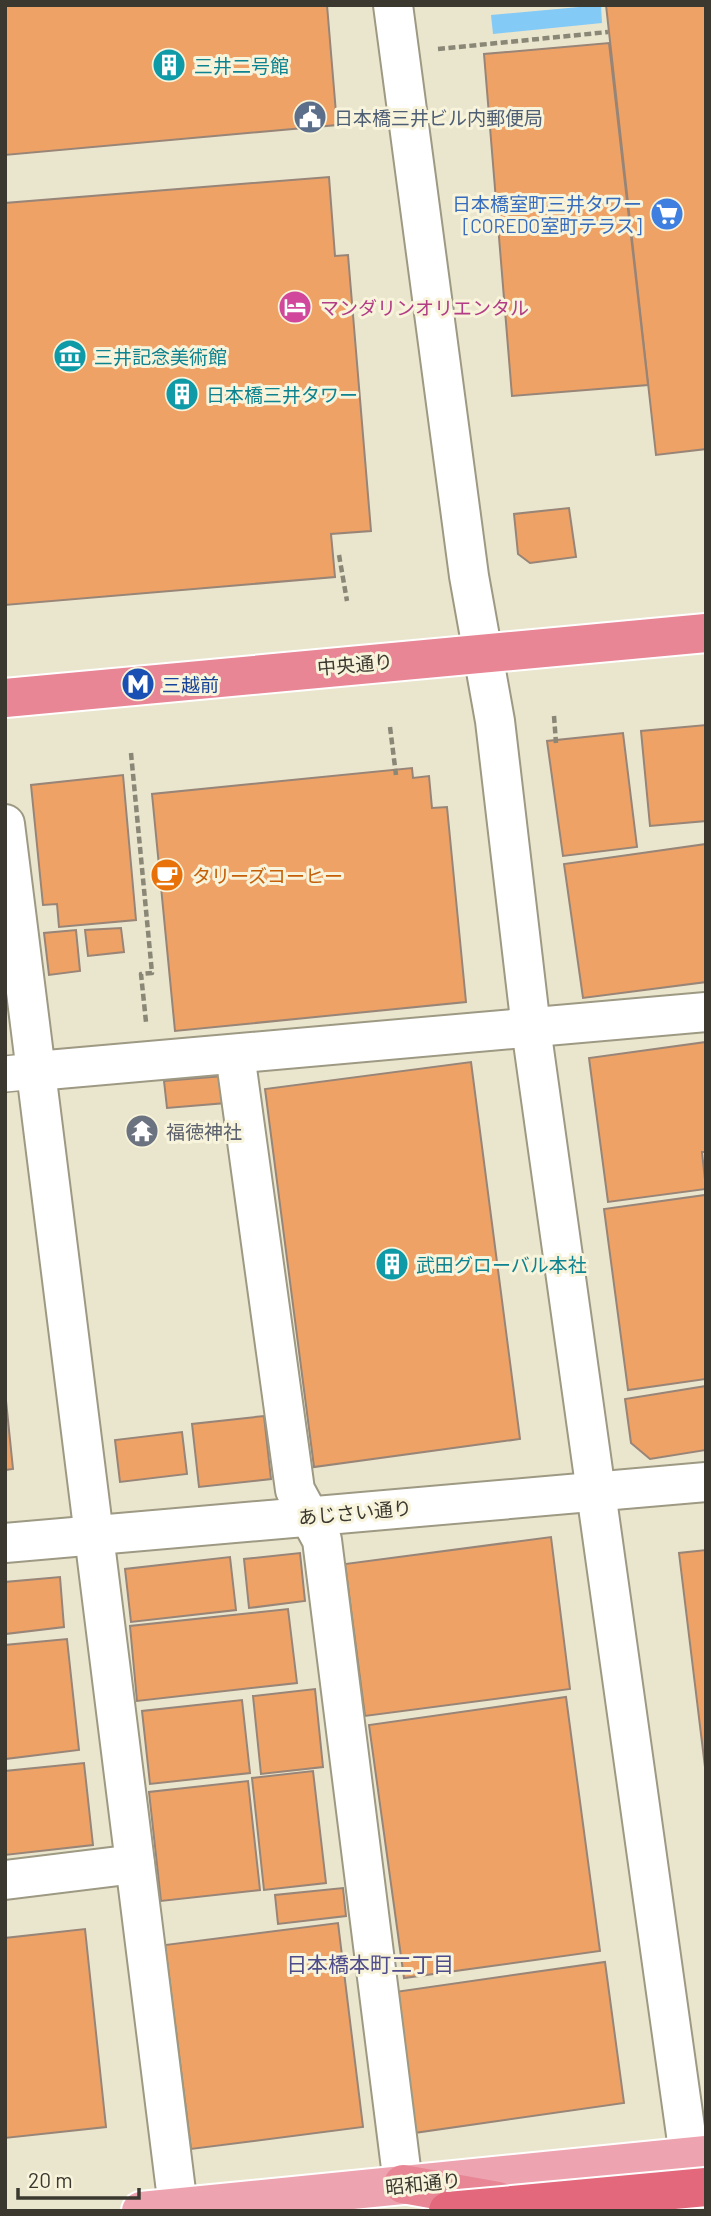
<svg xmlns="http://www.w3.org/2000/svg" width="711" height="2216" font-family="Barlow,'Noto Sans JP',sans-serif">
  <rect width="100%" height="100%" fill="#eae6ce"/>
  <polygon fill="#84caf7" points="601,5 602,23 493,34 491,15"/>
  <g fill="#efa265" stroke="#988577" stroke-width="2">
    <polygon points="5,5 327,5 337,125 5,155"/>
    <polygon points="606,5 706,5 706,449 656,455"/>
    <polygon points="609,43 648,385 512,396 484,54"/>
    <polygon points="329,177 335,256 348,255 371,531 331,534 335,577 5,605 5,203"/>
    <polygon points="569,508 576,557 530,563 518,554 514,514"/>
    <polygon points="706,725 706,821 650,826 641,731"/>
    <polygon points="623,733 637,847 563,856 547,741"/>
    <polygon points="412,768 413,778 429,776 432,808 447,807 466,1002 175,1031 152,794"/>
    <polygon points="123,775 136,920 59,927 57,904 43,905 31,785"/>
    <polygon points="706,844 706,982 583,998 564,864"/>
    <polygon points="121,928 124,952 88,956 85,930"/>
    <polygon points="76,930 80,971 49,975 44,933"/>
    <polygon points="706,1042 706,1152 702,1152 706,1189 608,1202 589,1058"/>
    <polygon points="471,1062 520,1439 314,1467 265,1089"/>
    <polygon points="224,1076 226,1103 167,1108 164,1081"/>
    <polygon points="705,1195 706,1379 628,1390 604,1209"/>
    <polygon points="706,1386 706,1450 650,1459 631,1443 625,1399"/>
    <polygon points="5,1391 13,1469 5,1470"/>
    <polygon points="264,1416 271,1479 199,1487 192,1424"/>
    <polygon points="182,1432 187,1474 120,1482 115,1440"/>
    <polygon points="551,1537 570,1689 365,1716 345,1564"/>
    <polygon points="706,1550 706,1767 705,1767 679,1553"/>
    <polygon points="300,1553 305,1601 249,1608 244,1559"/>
    <polygon points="230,1557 236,1610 131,1622 125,1569"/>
    <polygon points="60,1577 64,1627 5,1634 5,1582"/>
    <polygon points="288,1609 297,1683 137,1701 130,1626"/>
    <polygon points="67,1639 79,1750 5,1759 5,1645"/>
    <polygon points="315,1689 323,1767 261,1774 253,1696"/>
    <polygon points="566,1697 600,1951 404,1978 369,1725"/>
    <polygon points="242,1700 250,1773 150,1784 142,1711"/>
    <polygon points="84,1763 93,1845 5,1855 5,1771"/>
    <polygon points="313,1771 326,1883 264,1890 252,1778"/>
    <polygon points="248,1781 260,1890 161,1901 149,1792"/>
    <polygon points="343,1888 346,1916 278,1924 275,1895"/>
    <polygon points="338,1923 363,2127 191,2149 165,1945"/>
    <polygon points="85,1929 106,2127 5,2138 5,1938"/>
    <polygon points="605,1962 624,2103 414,2133 395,1992"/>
  </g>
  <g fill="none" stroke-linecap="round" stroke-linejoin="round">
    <defs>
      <polyline id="pedestrian" points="5,1074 36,1071"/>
      <g id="minor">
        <polyline points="393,5 469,576 495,721 531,1028 689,2156"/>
        <polyline points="5,824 178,2207"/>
        <polyline points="235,1054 295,1490 322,1540 403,2184"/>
        <polyline points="36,1071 706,1012"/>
        <polyline points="5,1543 706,1482"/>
        <polyline points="5,1880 135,1864"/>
      </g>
      <polyline id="primary" points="141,2211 706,2155"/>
      <g id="trunk">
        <polyline points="5,698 706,633"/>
        <polyline points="403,2184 498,2201"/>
      </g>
    </defs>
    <use href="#pedestrian" stroke="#9d9983" stroke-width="38"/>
    <use href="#minor" stroke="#9d9983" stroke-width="42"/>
    <use href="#primary" stroke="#fff" stroke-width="42"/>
    <use href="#trunk" stroke="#fff" stroke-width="42"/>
    <g stroke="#8a8777" stroke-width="4.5" stroke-dasharray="7 3.5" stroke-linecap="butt">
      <polyline points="438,49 608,32"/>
      <polyline points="339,555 347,601"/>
      <polyline points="554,716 556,743"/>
      <polyline points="390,727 396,775"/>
      <polyline points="131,753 152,973 141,974 146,1022"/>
    </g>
    <use href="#pedestrian" stroke="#fff" stroke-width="35"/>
    <use href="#minor" stroke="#fff" stroke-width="38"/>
    <use href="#primary" stroke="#eea4b0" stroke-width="38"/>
    <use href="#trunk" stroke="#e88696" stroke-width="38"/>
    <defs>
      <polyline id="motorway-bridge" points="448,2211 706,2187"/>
    </defs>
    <use href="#motorway-bridge" stroke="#fff" stroke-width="42" stroke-linecap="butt"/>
    <use href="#motorway-bridge" stroke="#e3687c" stroke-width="38"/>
  </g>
  <defs>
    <symbol id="building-disc" viewBox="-11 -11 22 22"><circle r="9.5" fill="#0f9aa8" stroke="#f8f3db"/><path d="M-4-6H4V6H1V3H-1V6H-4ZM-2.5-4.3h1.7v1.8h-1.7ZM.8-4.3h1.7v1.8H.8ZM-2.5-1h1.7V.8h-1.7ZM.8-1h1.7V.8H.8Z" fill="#fff"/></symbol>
    <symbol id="civic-disc" viewBox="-11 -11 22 22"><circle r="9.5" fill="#5c6f8a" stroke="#f8f3db"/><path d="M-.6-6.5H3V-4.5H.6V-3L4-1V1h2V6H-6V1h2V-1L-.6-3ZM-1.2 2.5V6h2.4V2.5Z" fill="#fff"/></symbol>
    <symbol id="supermarket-disc" viewBox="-11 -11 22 22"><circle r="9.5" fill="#3f7fe0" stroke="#f8f3db"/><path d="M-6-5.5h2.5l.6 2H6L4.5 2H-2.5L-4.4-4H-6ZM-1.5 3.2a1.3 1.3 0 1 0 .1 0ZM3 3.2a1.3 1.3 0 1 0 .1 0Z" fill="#fff"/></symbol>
    <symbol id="hotel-disc" viewBox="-11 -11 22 22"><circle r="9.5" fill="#d1479c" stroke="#f8f3db"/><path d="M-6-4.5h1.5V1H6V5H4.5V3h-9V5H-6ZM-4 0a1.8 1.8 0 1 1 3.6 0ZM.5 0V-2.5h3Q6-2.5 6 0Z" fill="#fff"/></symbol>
    <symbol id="museum-disc" viewBox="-11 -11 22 22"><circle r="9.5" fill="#0f9aa8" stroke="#f8f3db"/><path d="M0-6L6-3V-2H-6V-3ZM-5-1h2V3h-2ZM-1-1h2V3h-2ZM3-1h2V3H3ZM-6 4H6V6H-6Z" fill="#fff"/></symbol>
    <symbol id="metro-disc" viewBox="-11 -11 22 22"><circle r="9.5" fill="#1a4fb4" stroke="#f8f3db"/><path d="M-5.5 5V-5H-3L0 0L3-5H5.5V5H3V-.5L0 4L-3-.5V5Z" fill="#fff"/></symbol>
    <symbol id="cafe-disc" viewBox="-11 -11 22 22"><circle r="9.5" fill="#e8710a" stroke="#f8f3db"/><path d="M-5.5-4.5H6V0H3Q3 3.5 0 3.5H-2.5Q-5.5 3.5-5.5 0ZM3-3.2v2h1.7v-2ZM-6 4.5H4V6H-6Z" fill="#fff"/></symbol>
    <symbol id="temple-disc" viewBox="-11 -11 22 22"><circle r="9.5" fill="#6b7280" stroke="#f8f3db"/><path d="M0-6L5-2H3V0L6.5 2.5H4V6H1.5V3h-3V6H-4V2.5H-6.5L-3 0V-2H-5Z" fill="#fff"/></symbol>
  </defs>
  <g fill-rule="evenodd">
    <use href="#building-disc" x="150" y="46" width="38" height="38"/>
    <use href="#civic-disc" x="291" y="98" width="38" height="38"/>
    <use href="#supermarket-disc" x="648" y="195" width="38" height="38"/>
    <use href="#hotel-disc" x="276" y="288" width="38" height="38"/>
    <use href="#museum-disc" x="51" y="337" width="38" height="38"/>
    <use href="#building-disc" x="163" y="375" width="38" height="38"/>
    <use href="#metro-disc" x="119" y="665" width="38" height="38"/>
    <use href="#cafe-disc" x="148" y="856" width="38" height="38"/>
    <use href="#temple-disc" x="123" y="1112" width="38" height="38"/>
    <use href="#building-disc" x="373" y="1245" width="38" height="38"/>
  </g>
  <g text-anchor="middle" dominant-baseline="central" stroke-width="6" stroke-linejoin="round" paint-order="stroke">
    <g font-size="19" fill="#0d838f" stroke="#f8f3db" text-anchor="start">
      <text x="194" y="65">三井二号館</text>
      <text x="94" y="356">三井記念美術館</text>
      <text x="206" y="394">日本橋三井タワー</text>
      <text x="416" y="1264">武田グローバル本社</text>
    </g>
    <g font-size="19" fill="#4e5e75" stroke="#f8f3db" text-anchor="start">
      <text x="334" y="117">日本橋三井ビル内郵便局</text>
    </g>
    <g font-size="19" fill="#366cbe" stroke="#f8f3db" text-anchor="end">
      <text x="642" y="203">日本橋室町三井タワー<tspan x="642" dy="22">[COREDO室町テラス]</tspan></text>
    </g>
    <g font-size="19" fill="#b23c85" stroke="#f8f3db" text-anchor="start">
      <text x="320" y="307">マンダリンオリエンタル</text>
    </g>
    <g font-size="19" fill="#3a382f" stroke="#f8f3db">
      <text transform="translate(355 664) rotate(-5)">中央通り</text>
      <text transform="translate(355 1512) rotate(-5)">あじさい通り</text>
      <text transform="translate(423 2183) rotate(-6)">昭和通り</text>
    </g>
    <g font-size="19" fill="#164399" stroke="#f8f3db" text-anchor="start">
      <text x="162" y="684">三越前</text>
    </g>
    <g font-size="19" fill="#c56008" stroke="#f8f3db" text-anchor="start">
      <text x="192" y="875">タリーズコーヒー</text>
    </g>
    <g font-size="19" fill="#5b616d" stroke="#f8f3db" text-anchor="start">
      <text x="166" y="1131">福徳神社</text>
    </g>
    <g font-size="21" fill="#4e4c8a" stroke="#f8f3db">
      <text x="370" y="1963">日本橋本町二丁目</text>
    </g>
  </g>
  <rect width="711" height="2216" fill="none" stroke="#3a382f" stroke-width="14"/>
  <path d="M18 2188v10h121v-10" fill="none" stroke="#3a382f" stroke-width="3.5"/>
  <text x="28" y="2188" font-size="21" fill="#3a382f" stroke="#f8f3db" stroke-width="5" paint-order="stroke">20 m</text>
</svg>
